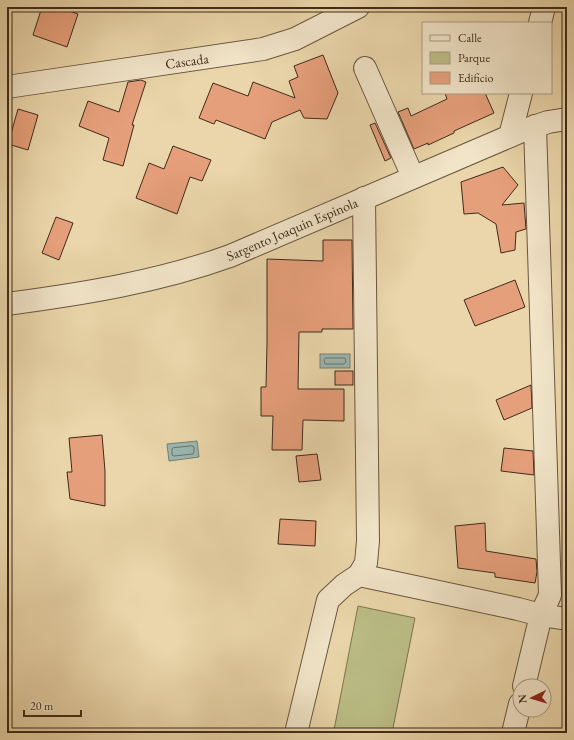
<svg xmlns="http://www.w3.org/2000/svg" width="574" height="740" font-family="'EB Garamond',serif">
  <rect width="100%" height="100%" fill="#ead6aa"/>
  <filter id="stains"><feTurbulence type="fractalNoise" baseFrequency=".005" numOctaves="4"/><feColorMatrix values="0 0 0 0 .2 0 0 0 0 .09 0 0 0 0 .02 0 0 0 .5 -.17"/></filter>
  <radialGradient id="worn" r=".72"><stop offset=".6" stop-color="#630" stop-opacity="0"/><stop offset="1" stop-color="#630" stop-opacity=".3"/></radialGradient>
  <polygon fill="#bbbd86" stroke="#7d7450" points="358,606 415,618 392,733 350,733 334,730"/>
  <g fill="#9ab7b1" stroke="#767f75">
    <rect x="320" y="354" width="30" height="14"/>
    <polygon points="197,441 199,457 169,461 167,444"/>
  </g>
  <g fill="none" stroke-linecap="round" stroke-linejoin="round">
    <g stroke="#6c7166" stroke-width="1">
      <polygon points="326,358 345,358 346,362 344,364 325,364 324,360"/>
      <polygon points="192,446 194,447 194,452 193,454 174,456 172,455 172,449 173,448"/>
    </g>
  </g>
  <g fill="#e69f7b" stroke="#3f2b1b">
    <polygon points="42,7 58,7 78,14 67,47 33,35"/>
    <polygon points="323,55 338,93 327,119 304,118 300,110 272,122 265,139 216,120 214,124 199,118 213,83 248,96 253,82 295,98 289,81 298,77 294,66"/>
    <polygon points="141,80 146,82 132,125 134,125 123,166 103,160 109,138 79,126 88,101 119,112 128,82"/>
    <polygon points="445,93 485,93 494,113 454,131 454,133 428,145 428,143 414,149 398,112 408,108 411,116 447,99"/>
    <polygon points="18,109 38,115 28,150 8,144"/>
    <polygon points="375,123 391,158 385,161 370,125"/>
    <polygon points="173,146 211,160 202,181 190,177 177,214 136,198 149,163 164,169"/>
    <polygon points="503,167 518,185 502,205 524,203 526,229 516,232 515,250 501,253 496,224 478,213 464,214 461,182"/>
    <polygon points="56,217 73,223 59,260 42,253"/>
    <polygon points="323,240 352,240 353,329 322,329 322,332 299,332 298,389 344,389 344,421 303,420 302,450 272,450 273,416 261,416 261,387 266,387 267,343 267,259 323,261"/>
    <polygon points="515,280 525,307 475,326 464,300"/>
    <rect x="335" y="371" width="18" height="14"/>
    <polygon points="531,385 532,408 504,420 496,400"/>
    <polygon points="102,435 105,471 105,506 70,499 67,472 72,472 69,438"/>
    <polygon points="504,448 533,451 534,475 501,471"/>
    <polygon points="317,454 321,480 299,482 296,456"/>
    <polygon points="280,519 316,521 315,546 278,544"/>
    <polygon points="485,523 486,551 536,559 537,572 535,583 495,577 495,573 458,568 455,526"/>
  </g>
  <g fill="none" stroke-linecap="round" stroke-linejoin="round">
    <defs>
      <g id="minor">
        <polyline points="540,23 544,7"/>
        <polyline points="365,68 413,177"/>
        <polyline points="7,87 263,49 295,39 358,7"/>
        <polyline points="510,136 521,93"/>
        <path d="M7,304C82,294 158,282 230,256L522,131L548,122L567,119"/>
        <polyline points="359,575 518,609 541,615 567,619"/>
        <polyline points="524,686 541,615 550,595 535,126"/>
        <polyline points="296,733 328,600 344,585 359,575 366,563 368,541 364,198"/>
        <polyline points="513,733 520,704"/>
      </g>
    </defs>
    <use href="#minor" stroke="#6a563f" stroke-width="24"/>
    <use href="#minor" stroke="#f1e4c8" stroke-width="22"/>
  </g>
  <g text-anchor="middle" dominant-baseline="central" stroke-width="3" stroke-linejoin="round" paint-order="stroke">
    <g font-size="14" fill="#3f2b1b" stroke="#f1e4c8">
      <text transform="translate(187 61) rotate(-8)">Cascada</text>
      <text transform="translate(292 229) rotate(-23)">Sargento Joaquin Espinola</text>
    </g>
  </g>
  <rect width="574" height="740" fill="none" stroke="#ead6aa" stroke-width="24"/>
  <rect x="8" y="8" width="558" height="724" fill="none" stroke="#3f2b1b" stroke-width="2"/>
  <rect x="12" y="12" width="550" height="716" fill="none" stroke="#3f2b1b"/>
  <rect x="422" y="22" width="130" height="72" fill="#f1e4c8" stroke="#aa9a83"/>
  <rect x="430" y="35" width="20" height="6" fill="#f1e4c8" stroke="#aa9a83"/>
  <text x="458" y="42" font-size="12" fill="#3f2b1b">Calle</text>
  <rect x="430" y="52" width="20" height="12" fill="#bbbd86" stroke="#aa9a83"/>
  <text x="458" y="62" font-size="12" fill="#3f2b1b">Parque</text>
  <rect x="430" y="72" width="20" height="12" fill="#e69f7b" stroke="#aa9a83"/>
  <text x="458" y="82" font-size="12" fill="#3f2b1b">Edificio</text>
  <g transform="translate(532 698) rotate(265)"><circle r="19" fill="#f1e4c8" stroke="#aa9a83"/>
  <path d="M0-3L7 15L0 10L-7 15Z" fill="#8f2418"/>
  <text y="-6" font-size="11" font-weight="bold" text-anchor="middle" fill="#3f2b1b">N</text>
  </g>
  <path d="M24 710v6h57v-6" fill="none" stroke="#3f2b1b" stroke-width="2"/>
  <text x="30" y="710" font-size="12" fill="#3f2b1b" stroke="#f1e4c8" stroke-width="3" paint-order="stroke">20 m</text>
  <rect width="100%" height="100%" filter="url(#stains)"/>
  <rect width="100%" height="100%" fill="url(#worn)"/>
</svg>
